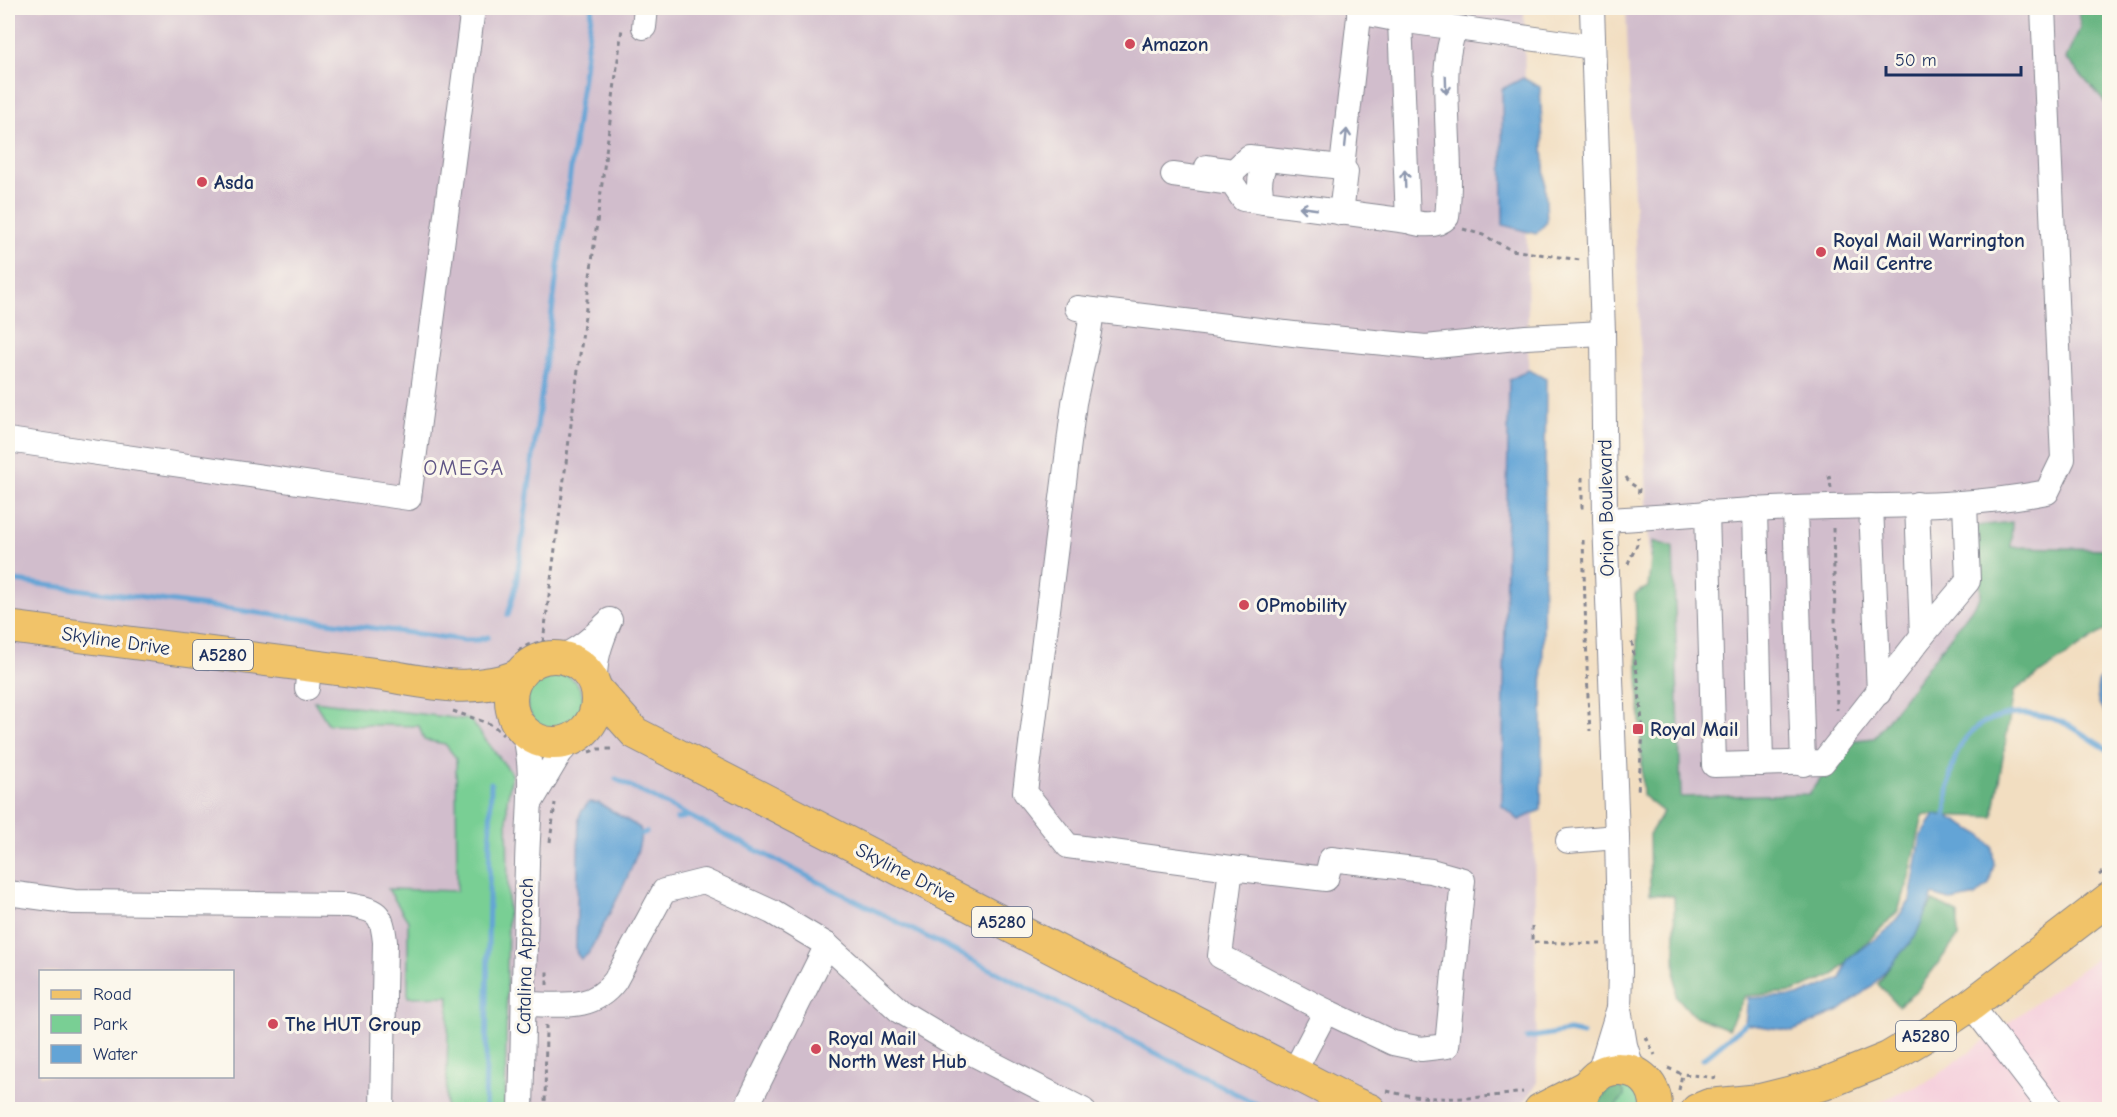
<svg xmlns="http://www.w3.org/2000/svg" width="2117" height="1117" font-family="'Comic Neue',sans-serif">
  <rect width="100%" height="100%" fill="#fbf7ec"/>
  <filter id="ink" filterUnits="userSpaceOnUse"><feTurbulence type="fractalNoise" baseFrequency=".0167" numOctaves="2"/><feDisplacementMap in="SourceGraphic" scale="12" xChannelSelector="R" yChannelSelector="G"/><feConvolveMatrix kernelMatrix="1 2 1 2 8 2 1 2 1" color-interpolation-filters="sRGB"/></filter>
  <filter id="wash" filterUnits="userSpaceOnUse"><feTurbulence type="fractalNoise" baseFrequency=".008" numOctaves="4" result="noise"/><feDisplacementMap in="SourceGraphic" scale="24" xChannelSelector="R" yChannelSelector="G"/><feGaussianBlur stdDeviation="1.35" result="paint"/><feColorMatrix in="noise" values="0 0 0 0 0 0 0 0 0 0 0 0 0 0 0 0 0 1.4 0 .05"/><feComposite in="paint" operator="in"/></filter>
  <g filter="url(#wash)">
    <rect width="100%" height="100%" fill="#f2dec1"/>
    <polygon fill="#f5cfdc" points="2109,949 2109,1109 1860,1110 1929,1081"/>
    <g fill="#d1bdcc" fill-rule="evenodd">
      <path d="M8,8H1524L1537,1084L1519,1110L8,1109ZM40,972H232V1076H40Z"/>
      <polygon points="1626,8 2109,8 2109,588 1840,814 1667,822 1659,783"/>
    </g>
    <g fill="#79cf94" stroke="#4a7f79" stroke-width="1.5">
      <circle cx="555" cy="701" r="28"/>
      <polygon points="314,701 470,720 512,774 507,801 508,907 505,1109 446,1109 449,996 408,997 408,921 388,889 457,891 456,758 445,744 424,740 419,726 328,724"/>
      <path d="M1616,1086C1635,1086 1638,1093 1644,1110H1595C1597,1096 1603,1090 1616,1086Z"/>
    </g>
    <g fill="#62b27e" stroke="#3e706e" stroke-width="1.5">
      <polygon points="2079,8 2109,8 2109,178 2108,106 2066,58 2080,28"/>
      <polygon points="2012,522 2011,547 2109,549 2109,627 2014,691 1993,817 1923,815 1908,883 1898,911 1834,975 1793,992 1745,996 1728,1029 1693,1015 1676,996 1674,896 1650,894 1649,835 1663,812 1643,796 1635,594 1648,587 1653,541 1673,547 1681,797 1809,794 1847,741 1874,738 1981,596 1977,526"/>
      <polygon points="1933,901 1958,913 1958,937 1917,991 1898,1006 1878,984"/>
      <polygon points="1619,1087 1624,1091 1624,1097 1617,1104 1615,1109 1598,1109 1599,1103 1609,1089"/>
    </g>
    <g fill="#63a4d6" stroke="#3f6a9a" stroke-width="1.5">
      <polygon points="1523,78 1540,87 1547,222 1536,234 1503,225 1502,89"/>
      <polygon points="1529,370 1546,379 1541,810 1519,820 1502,806 1509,380"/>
      <path d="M2104,676H2109V717C2097,706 2095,695 2099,679Z"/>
      <path d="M589,802L599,803L640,828C647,851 600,930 588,954L581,959L577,954L576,950L579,818L581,812Z"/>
      <polygon points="1935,815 1946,815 1981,835 1992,847 1994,864 1989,884 1976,896 1952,901 1933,895 1915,937 1873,985 1839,1011 1793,1031 1745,1024 1748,998 1798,996 1841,979 1848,959 1890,928 1910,901 1921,836"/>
    </g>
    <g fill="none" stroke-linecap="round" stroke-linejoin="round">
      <g stroke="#63a4d6" stroke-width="5">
        <polyline points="8,580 464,640 478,640 488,637"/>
        <polyline points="508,615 516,586 592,8"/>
        <polyline points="616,779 1268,1110"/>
        <path d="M1946,815C1949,769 1954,724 2008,715C2027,712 2044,715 2062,722C2079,730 2093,741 2110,751"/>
        <polyline points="677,819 688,816"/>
        <polyline points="642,834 646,832"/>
        <polyline points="1527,1038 1569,1031 1583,1034"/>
        <polyline points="1703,1059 1745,1024"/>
        <polyline points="485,1110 491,783"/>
      </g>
    </g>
  </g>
  <g filter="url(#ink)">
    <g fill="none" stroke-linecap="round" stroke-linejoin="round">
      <defs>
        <g id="minor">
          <path d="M1360,8L1342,167L1267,159C1260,173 1257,188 1264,202L1408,221"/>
          <polyline points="1592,8 1603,333 1605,520 1617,837 1620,970 1619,1009 1625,1045 1633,1072"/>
          <polyline points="1359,12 1400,20 1593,47"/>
          <path d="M1400,20L1408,221C1421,225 1437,227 1447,217C1451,183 1448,149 1447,115C1446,84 1444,57 1455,28"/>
          <polyline points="644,27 646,8"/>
          <polyline points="1207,167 1234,171 1249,157 1267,159"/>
          <polyline points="1173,175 1232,183 1243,199 1264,202"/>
          <polyline points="1341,213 1346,172 1342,167"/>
          <polyline points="1077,308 1302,335 1426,347 1526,337 1603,333"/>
          <polyline points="1092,310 1089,332 1074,403 1025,792 1068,846 1231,868"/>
          <polyline points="8,440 409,498 473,8"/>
          <polyline points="1917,504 1922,636"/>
          <polyline points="1871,506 1879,693"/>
          <polyline points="1795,508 1803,764"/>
          <polyline points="1755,509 1761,764"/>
          <polyline points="1707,512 1714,765 1823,762 1922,636 1968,581 1965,503"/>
          <path d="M1605,520C1669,517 1732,510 1796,508C1880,505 1965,508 2047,492L2063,459L2043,8"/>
          <path d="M560,657C579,650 592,638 606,624"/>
          <path d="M595,686C594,660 600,644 610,620"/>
          <polyline points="307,688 309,667"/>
          <polyline points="532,800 560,753 574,738"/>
          <polyline points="1568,841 1617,837"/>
          <polygon points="1331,859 1431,871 1463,880 1447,1046 1421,1049 1393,1043 1326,1011 1220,956 1231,868 1326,879"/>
          <path d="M8,893L74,902L348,905C377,910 382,912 385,942L382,1110"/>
          <path d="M524,1004C559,1004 592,1012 615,981L664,891L704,881L772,912L827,945L901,1012L958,1046L1083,1110"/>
          <polyline points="1971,1005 2052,1110"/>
          <polyline points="1294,1072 1326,1011"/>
          <polyline points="1599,1073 1618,1011"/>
          <path d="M521,1110C523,1027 525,945 527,863C528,818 535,775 524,731"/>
          <polyline points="745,1110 827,945"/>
        </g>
        <g id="major">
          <path d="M8,627L383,675C430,683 471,694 518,676"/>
          <circle cx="554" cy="700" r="43"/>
          <polyline points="596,689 635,733 1351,1102 1370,1110"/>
          <polyline points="1540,1110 1585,1087"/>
          <path d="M1580,1110C1582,1054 1658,1057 1656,1110"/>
          <polyline points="1697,1110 1709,1105 1760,1100 1824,1084 1888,1058 1925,1036 1971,1005 2110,898"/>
        </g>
      </defs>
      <use href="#minor" stroke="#868690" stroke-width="26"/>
      <use href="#major" stroke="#868690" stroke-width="34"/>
      <g stroke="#868690" stroke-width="3" stroke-dasharray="4.5 4.5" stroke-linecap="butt">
        <polyline points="1463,229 1483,235 1511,250 1580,260"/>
        <polyline points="1829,475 1831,488"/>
        <polyline points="1582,477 1582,512"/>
        <polyline points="1626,477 1630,483 1639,489 1638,498"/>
        <polyline points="1833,528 1837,710"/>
        <polyline points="1583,540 1588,697 1590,731"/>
        <path d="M1628,564C1631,554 1638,548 1638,537"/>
        <polyline points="543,642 622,28"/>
        <polyline points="1632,642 1638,680 1643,733 1638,791"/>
        <polyline points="518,651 528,645 545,641"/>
        <polyline points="453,711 493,725 503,735"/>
        <polyline points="589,752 598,749 615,749"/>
        <polyline points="550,842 555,803"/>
        <polyline points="2099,875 2110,867"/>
        <polyline points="1532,926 1532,942 1601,944"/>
        <polyline points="547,985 547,971"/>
        <polyline points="1646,1037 1655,1055"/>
        <polyline points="1668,1068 1682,1074 1717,1078"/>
        <polyline points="1679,1090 1682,1074"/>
        <path d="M1387,1091C1430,1102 1479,1099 1523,1092"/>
        <polyline points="545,1110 546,1025"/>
      </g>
      <use href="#minor" stroke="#fff" stroke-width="24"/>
      <use href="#major" stroke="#f1c369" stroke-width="32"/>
    </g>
    <defs><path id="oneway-shaft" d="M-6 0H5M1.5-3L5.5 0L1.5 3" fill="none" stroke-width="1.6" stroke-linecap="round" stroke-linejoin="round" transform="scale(1.5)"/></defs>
    <g stroke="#8d97ae">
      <use href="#oneway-shaft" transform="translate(1446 85) rotate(88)"/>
      <use href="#oneway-shaft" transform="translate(1346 138) rotate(-84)"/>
      <use href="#oneway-shaft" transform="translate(1405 179) rotate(-92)"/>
      <use href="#oneway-shaft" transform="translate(1308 208) rotate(-172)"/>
    </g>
  </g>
  <g fill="#d1495b" stroke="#fbf7ec" stroke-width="2">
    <circle cx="1130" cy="44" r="6"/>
    <circle cx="202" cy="182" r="6"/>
    <circle cx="1821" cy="252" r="6"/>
    <circle cx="1244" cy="605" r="6"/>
    <rect x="1632" y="723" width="12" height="12" rx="3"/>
    <circle cx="273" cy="1024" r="6"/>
    <circle cx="816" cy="1049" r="6"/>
  </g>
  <g text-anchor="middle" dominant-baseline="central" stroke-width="6" stroke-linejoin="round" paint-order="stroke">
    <g fill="#fbf7ec" stroke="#5e6b89" stroke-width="1.5">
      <rect x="193" y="640" width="60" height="30" rx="4.5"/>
      <rect x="972" y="907" width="60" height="30" rx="4.5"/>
      <rect x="1896" y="1021" width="60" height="30" rx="4.5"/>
    </g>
    <g font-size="18" font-weight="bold" fill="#1b2f5e">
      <text x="223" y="655">A5280</text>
      <text x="1002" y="922">A5280</text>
      <text x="1926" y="1036">A5280</text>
    </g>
    <g font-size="20" font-weight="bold" fill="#1b2f5e" stroke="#fbf7ec" text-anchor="start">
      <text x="1142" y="44">Amazon</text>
      <text x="214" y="182">Asda</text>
      <text x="1833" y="240">Royal Mail Warrington<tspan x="1833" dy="23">Mail Centre</tspan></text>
      <text x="1256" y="605">OPmobility</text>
      <text x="1650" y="729">Royal Mail</text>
      <text x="285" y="1024">The HUT Group</text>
      <text x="828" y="1038">Royal Mail<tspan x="828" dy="23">North West Hub</tspan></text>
    </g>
    <g font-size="20" fill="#1b2f5e" stroke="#fbf7ec">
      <text transform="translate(1606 508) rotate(-91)">Orion Boulevard</text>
      <text transform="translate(116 641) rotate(8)">Skyline Drive</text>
      <text transform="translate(906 873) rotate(27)">Skyline Drive</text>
      <text transform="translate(525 956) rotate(-89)">Catalina Approach</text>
    </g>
    <g font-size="22" letter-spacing="1.5" fill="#5f5586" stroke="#fbf7ec">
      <text x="464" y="468">OMEGA</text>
    </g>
  </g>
  <rect width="2117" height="1117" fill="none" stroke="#fbf7ec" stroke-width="30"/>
  <rect x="39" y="970" width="195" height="108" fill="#fbf7ec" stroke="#a1a7b3" stroke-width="1.5"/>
  <rect x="51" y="990" width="30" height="9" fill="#f1c369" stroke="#a1a7b3" stroke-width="1.5"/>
  <text x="93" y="1000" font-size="18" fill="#1b2f5e">Road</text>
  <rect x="51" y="1015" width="30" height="18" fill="#79cf94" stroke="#a1a7b3" stroke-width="1.5"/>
  <text x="93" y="1030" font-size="18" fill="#1b2f5e">Park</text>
  <rect x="51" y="1045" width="30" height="18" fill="#63a4d6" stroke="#a1a7b3" stroke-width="1.5"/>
  <text x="93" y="1060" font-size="18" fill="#1b2f5e">Water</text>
  <path d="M1886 66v9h135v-9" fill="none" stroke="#1b2f5e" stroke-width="3"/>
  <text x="1895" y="66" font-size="18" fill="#1b2f5e" stroke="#fbf7ec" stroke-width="4.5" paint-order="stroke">50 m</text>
</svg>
